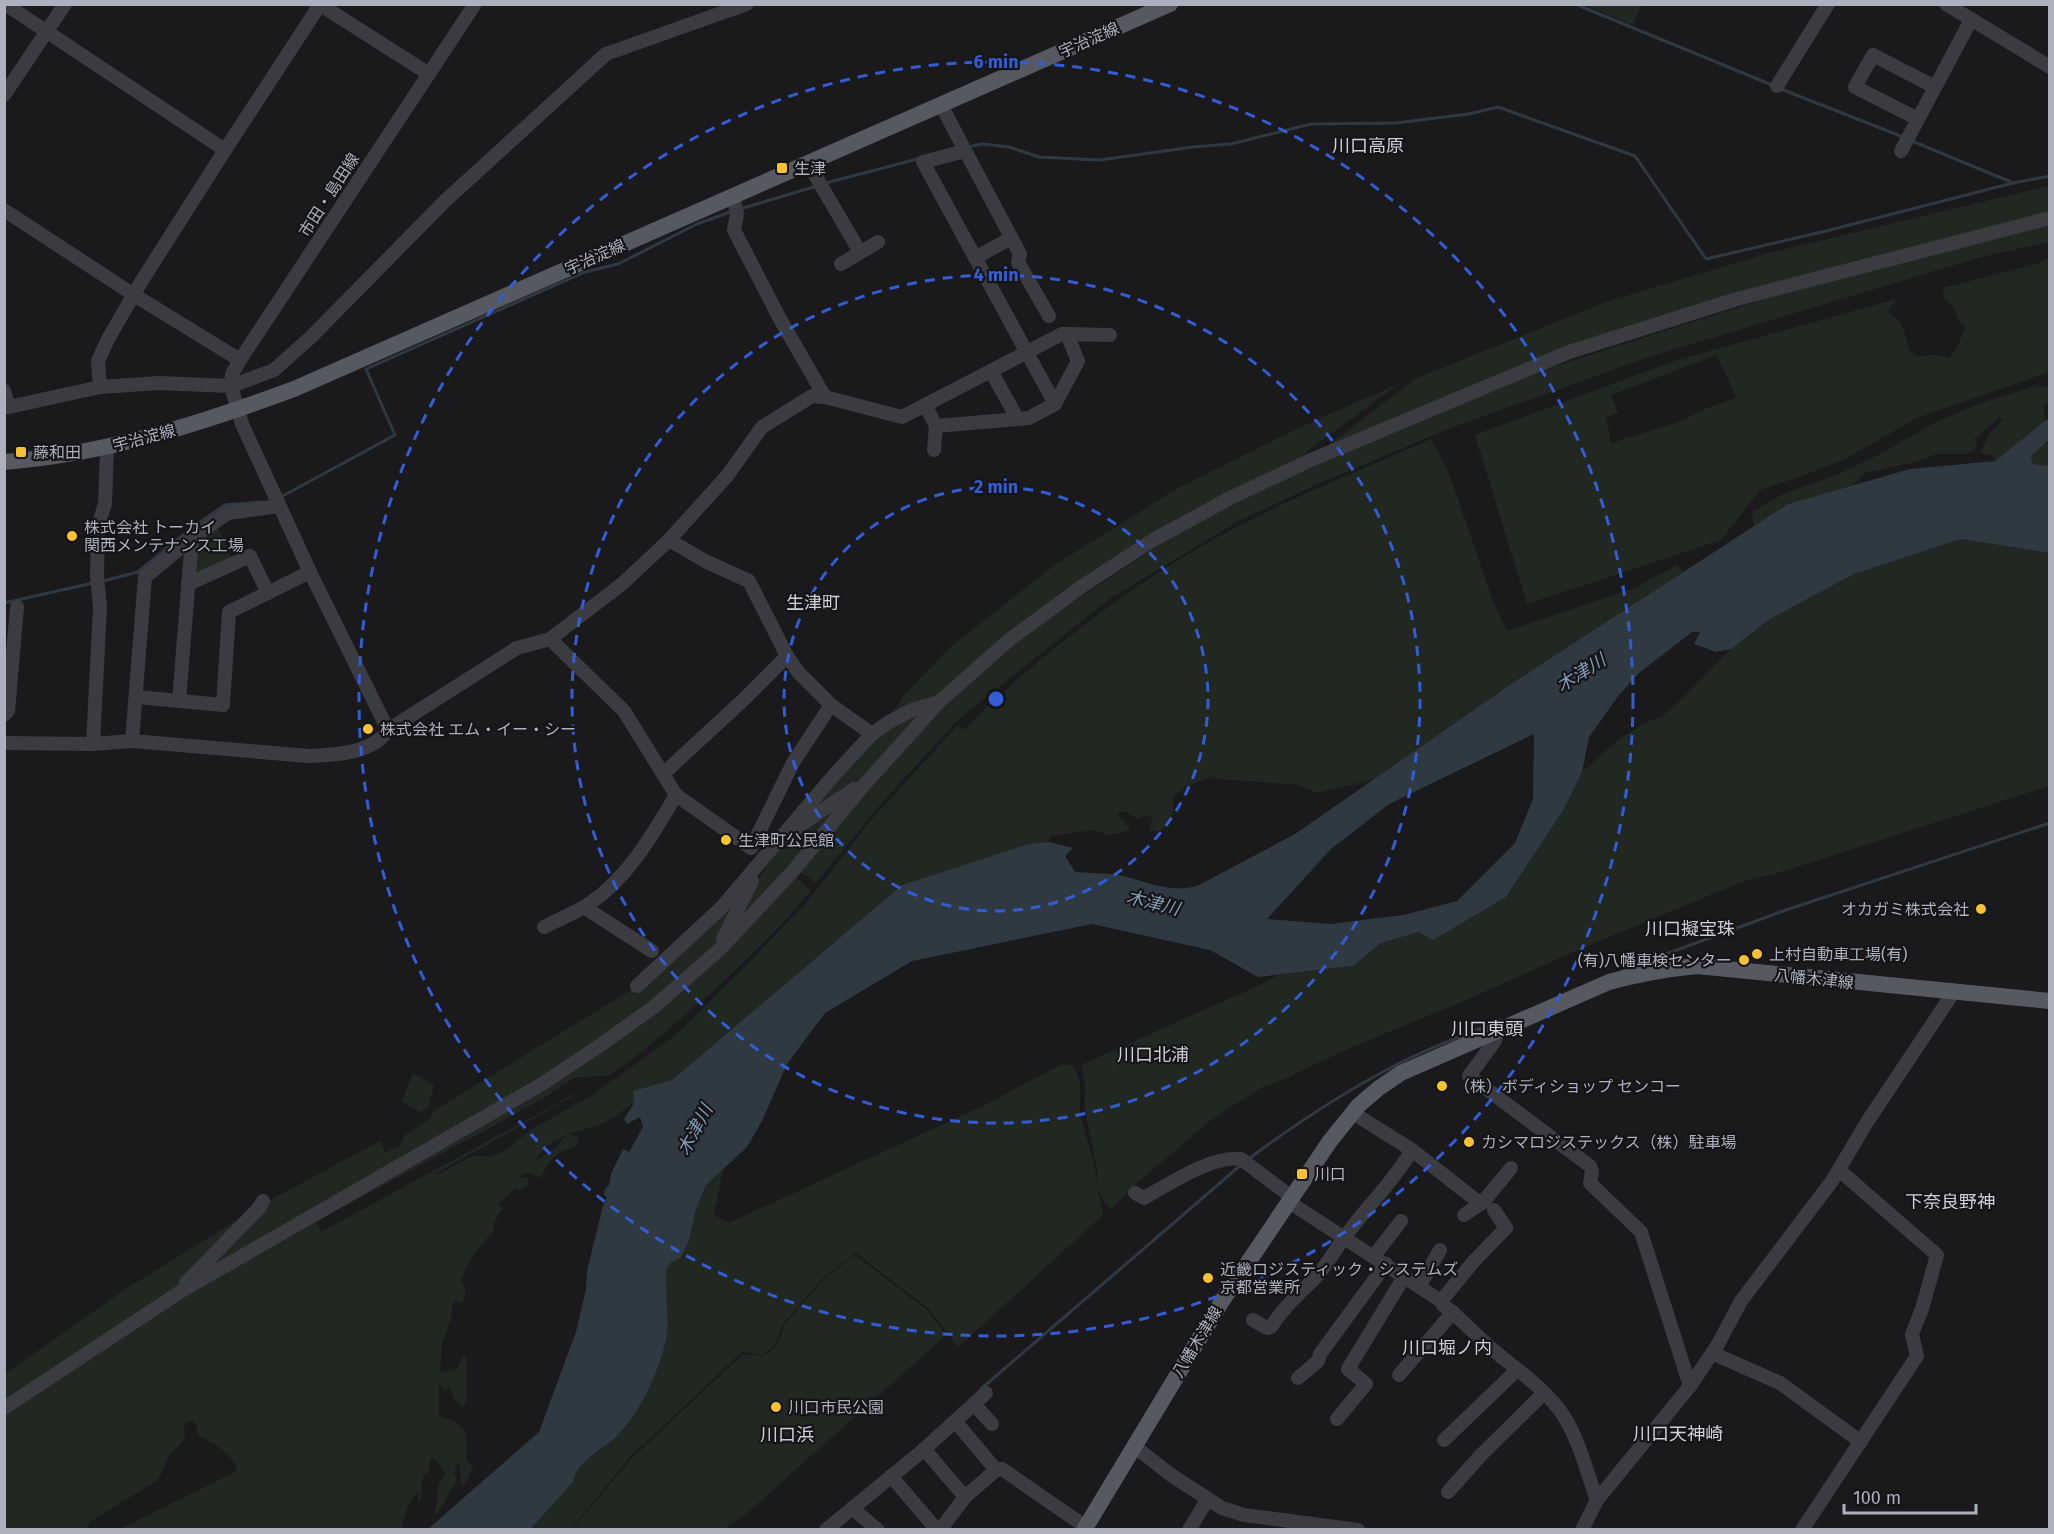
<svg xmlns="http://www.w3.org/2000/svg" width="2054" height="1534" font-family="'Fira Sans','Noto Sans JP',sans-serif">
  <rect width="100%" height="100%" fill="#1a1a1d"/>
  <g fill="#202821" fill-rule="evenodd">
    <polygon points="1585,5 1641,4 1641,5 1633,25"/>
    <polygon points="2049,186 2049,212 1565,348 1321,451 1415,379 1606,302 1769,253"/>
    <polygon points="2049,223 2049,242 1981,257 1652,356 1453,427 1320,483 1239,521 1111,598 960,718 885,799 816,883 798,870 867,787 944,707 1015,641 1160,544 1228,505 1443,408 1552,367 1839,275"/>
    <path d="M2049,258L2050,366L2046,373L1917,418L1845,459L1802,476L1760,490L1721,540L1527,604L1475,435L1677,360L1897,299L1888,311L1902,324L1910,351L1917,356L1937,355L1949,358L1957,347L1965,328L1958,320L1954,308L1944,299L1943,288L2040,263ZM1717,355L1736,398L1707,408L1679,422L1611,443L1606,418L1618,413L1611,395Z"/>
    <polygon points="1400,383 1306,452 1302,461 1152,535 1061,592 936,698 889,718 905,694 953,645 1056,564 1180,487 1303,426"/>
    <polygon points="2039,385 2049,388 2049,402 2044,406 2045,422 1995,461 1994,456 1980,453 1989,434 2003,420 2000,417 1974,439 1977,443 1974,451 1966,454 1937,454 1911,463 1865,473 1852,486 1788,504 1754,527 1752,512 1783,494 1839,474 1884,452 1934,423 1984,402"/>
    <path d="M1431,439L1449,473L1493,601L1507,631L1632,589L1678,565L1683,573L1517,680L1375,779L1317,793L1298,785L1209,778L1185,787L1173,797V814L1161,831H1150L1152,817L1145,816L1137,819L1125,811L1117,813L1131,830L1109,835L1094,830L1051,836L1049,842L1028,844L902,885L672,1080L634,1091V1103C623,1110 610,1121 598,1125C572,1134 550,1136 535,1161L557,1147L564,1137L571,1134L579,1138L577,1146C556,1152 550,1158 540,1178L527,1172L518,1177L528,1178L529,1183L523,1189L518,1191L515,1188L499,1204L501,1207L504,1208C499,1215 490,1222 494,1231C480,1245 466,1263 461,1281C467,1289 466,1295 462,1304L456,1300L453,1302L451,1319L442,1344L440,1372L457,1369L464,1353L466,1358V1402L463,1407L454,1399L450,1386L445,1391L439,1383V1416C470,1426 467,1431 466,1461L473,1466L468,1479L461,1488L460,1465L457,1464L454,1474L457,1480L437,1514L435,1513L439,1484L445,1474L443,1468L432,1457L430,1461V1466L427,1475L424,1474L422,1482L421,1500L418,1502V1493C407,1501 405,1517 401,1529H120L233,1473L237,1469C236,1457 209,1439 198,1436L196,1425L193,1421L185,1423C183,1429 185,1432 185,1437C183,1445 173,1450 169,1456C163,1465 166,1470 156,1481L90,1522L86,1529H5L4,1412L107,1340L602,1049L792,873L811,891L782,924L717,988L638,1055L610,1075L574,1078L537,1102L316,1222L321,1232L578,1092L577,1094L437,1173L439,1174L474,1155L488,1157L503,1152L532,1129L591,1096L677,1034L758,953L806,903L871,820L958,725L963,730C1039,656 1123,590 1216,538C1284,500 1359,471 1431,439Z"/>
    <polygon points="2044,443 2049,444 2049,466 2033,464 2031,456"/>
    <polygon points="217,525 232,559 191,579 195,543"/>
    <polygon points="1961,539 2049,553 2049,786 1781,872 1742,882 1582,948 1464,1001 1345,1050 1289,1077 1259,1089 1211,1120 1137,1183 1111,1210 1104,1202 1099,1191 1097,1168 1084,1106 1085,1085 1081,1065 1262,984 1278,975 1353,966 1381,943 1420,932 1433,939 1506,897 1564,809 1582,772 1619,739 1648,721 1661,717 1681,700 1731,649 1770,619 1854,574"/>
    <polygon points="929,708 859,781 794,826 874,736"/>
    <polygon points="853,791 792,864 729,933 772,856 791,838"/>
    <polygon points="750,880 712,951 655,1002 594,1046 187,1282 265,1203 380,1141 385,1153 400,1145 404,1136 430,1119 434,1111 631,990 639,989"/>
    <path d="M1062,1064L1074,1066L1080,1082V1114L1094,1163L1103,1215L966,1340L958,1347L929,1309L856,1253L823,1278L783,1324L775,1345L763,1355L742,1352L630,1457L571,1529L531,1530L573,1482C578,1460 601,1451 616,1437C636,1416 665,1365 666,1335C667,1314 665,1293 666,1271L670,1263L689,1241L696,1209L706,1185L723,1170L714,1215L729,1223L987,1104Z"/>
    <polygon points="413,1073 434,1086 428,1108 419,1112 402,1101"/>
    <polygon points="255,1209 179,1283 179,1289 5,1404 4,1375 124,1290"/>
    <polygon points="855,1255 927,1310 946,1335 745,1515 724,1529 572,1529 631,1459 743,1354 764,1356 777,1346 784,1325 824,1279"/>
  </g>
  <path fill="#2f3942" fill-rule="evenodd" d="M2049,418V440L2031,456L2033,464L2049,466V553L1961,539L1854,574L1770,619L1731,649L1716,652L1694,644L1700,632H1692L1639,673L1619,695L1589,737L1582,772L1564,809L1506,897L1433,940L1419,932L1381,943L1353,966L1258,977L1210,950L1092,924L912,961L825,1013L787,1064L762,1121L747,1147L706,1185L696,1209L689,1241L680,1258L670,1263L666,1271C665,1292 670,1320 666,1340C660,1370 639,1415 616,1437C601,1451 577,1461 573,1482L531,1529H428L539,1432L576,1332L586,1289L587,1271L603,1206L607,1197L604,1195L605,1188L609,1186L611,1174L623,1149L629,1152L643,1127L640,1117L627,1124L624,1119L634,1103L633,1091L672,1080L902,885L1028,844L1049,842L1073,848L1065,856L1075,872C1089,873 1104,873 1118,875C1144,880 1170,894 1197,886L1295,834L1517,680L1788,504L1910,469L1995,461ZM1534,734L1533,799L1515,843L1457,901L1403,915L1331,924L1267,919L1331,849L1389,804Z"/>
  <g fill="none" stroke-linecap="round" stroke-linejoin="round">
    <g stroke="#2f3942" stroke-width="3">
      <polyline points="1575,4 1772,85"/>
      <polyline points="1781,89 1903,137"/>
      <polyline points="1912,141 2011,182"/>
      <polyline points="968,147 982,144 1009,147 1039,157 1100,160 1193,147 1231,144 1311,124 1396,123 1469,114 1498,107 1635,156 1706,259 1826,231 2013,183 2050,176"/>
      <polyline points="826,183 921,158"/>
      <polyline points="740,209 817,186"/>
      <polyline points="279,498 395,435 366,369 585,272 618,264 697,224 733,211"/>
      <polyline points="103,581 138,572 193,527 225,505 261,502"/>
      <polyline points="4,603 93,583"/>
      <polyline points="1623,970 1786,910 2050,823"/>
      <path d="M1247,1160C1294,1125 1342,1093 1394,1066C1428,1048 1465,1035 1500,1020"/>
      <polyline points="981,1389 1242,1164"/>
    </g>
    <g stroke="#3b3c42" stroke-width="14">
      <polyline points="5,4 225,150"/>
      <polyline points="316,4 327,9 429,74"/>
      <polyline points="1946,4 2050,67"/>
      <polyline points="1777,86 1828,4"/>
      <polyline points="4,95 65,4"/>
      <polyline points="941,105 1020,254 1018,262 1049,316"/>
      <polyline points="1918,119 1855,87 1873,55 1935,87"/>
      <polyline points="965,151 923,162 1055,404"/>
      <polyline points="1901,151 1971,20"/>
      <polyline points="808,163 860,252"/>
      <polyline points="733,196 737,214 734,230 780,319 825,397"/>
      <polyline points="4,210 134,295 240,360"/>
      <polyline points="975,258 1011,238"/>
      <polyline points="841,264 878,242"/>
      <polyline points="991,371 1017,418"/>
      <polyline points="100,387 98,361 108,339 141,282 225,150 319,6"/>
      <polyline points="4,391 9,407"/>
      <polyline points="925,405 936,426 934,450"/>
      <polyline points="4,408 100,387 159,383 231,386 274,370 311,337 445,201 606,54 747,4"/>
      <polyline points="936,426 1029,418 1055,404 1078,361 1067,334"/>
      <polyline points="669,540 707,562 749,581 787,656 799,673 831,705 872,734"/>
      <polyline points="188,584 250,556 268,593"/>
      <polyline points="550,639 624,711 676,795 751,848"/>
      <polyline points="137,697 223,705 229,612 310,572"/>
      <polyline points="179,701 192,538"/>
      <polyline points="4,715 8,711 17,607"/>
      <polyline points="388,730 310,572 242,424 231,386 232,374 240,360 475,4"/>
      <polyline points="132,741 145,577 192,538 228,513 279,506"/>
      <path d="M4,743L93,744L132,741L308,756C334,755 372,754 388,730L517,648L550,639L622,584L669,540L727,476L762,427L812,396L825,397L902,417L1062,334L1110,335"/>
      <polyline points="93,744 100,607 97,576 98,526 105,504 107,448"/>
      <polyline points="663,774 741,702 787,656"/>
      <polyline points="793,830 854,789"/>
      <polyline points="751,848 794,761 831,705"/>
      <polyline points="584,907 652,951"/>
      <path d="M544,927C559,919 575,913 589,904C628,878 653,834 676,795"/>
      <polyline points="723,939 752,881"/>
      <polyline points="637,986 721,908 835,774 872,734 889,722 912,710 939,702"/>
      <polyline points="1499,1030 1494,1042 1469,1076 1590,1166 1592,1171 1590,1183 1641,1232 1690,1386"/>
      <polyline points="1412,1150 1481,1204"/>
      <path d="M1135,1193L1144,1198C1169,1184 1212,1155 1241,1159L1293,1198"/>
      <path d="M1289,1202L1441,1301L1443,1305C1458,1316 1470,1329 1484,1342C1510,1366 1546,1387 1565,1418C1580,1443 1587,1473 1597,1500"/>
      <polyline points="1464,1215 1483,1202 1511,1168"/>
      <polyline points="1374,1256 1401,1221"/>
      <polyline points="186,1283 259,1208 263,1201"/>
      <polyline points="1419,1287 1440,1250"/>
      <polyline points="1441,1301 1474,1261 1506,1228 1494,1210"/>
      <path d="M1253,1320L1267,1328L1271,1327C1283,1308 1298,1295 1314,1279C1326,1267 1334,1251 1344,1238C1366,1207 1392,1184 1412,1150L1361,1118"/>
      <polyline points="1712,1353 1780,1383 1861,1442"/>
      <polyline points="1399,1375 1453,1312"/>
      <polyline points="1298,1378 1318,1361 1320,1354 1386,1264"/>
      <polyline points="974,1404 992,1424"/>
      <polyline points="4,1408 183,1290 542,1084 602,1044 655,1006 720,949 793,871 863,786 939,702 1009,640 1081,587 1153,540 1230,498 1311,460 1569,352 1737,299 2050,218"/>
      <polyline points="1337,1419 1366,1384 1348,1369 1404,1277"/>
      <polyline points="955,1421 996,1470"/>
      <polyline points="1444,1440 1517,1370"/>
      <polyline points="1134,1446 1171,1475 1222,1508 1244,1515 1358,1530"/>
      <polyline points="924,1449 965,1497"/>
      <polyline points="891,1476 937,1530"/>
      <polyline points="1448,1492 1481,1455 1544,1393"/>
      <polyline points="852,1508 878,1530"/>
      <polyline points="826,1530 921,1452 986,1393"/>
      <polyline points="940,1530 965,1497 996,1470 1002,1469 1086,1527"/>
      <polyline points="1189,1530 1207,1500"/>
      <polyline points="1582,1530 1597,1500 1690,1386 1717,1346 1741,1301 1832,1181 1867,1122 1953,993"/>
      <polyline points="1802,1530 1917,1356 1912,1334 1922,1309 1937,1255 1839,1170"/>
    </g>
    <g stroke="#575961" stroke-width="16">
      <path d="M4,462C106,454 199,424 294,389L1170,4"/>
      <path d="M1084,1530L1222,1301L1330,1141L1359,1105L1379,1088L1401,1073L1609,982C1638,974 1666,969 1697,966L2050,1001"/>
    </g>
  </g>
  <g fill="none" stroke="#325dd4" stroke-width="3" stroke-dasharray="10 8">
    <circle cx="996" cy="699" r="212"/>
    <circle cx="996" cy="699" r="424"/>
    <circle cx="996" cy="699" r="637"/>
  </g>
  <g fill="#fbc134" stroke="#151518" stroke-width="2">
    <rect x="776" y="162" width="12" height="12" rx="3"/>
    <rect x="15" y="446" width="12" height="12" rx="3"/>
    <circle cx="72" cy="536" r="6"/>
    <circle cx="368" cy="729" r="6"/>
    <circle cx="726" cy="840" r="6"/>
    <circle cx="1981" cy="909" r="6"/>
    <circle cx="1757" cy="954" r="6"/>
    <circle cx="1744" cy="960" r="6"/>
    <circle cx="1442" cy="1086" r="6"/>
    <circle cx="1469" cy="1142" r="6"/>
    <rect x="1296" y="1168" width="12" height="12" rx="3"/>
    <circle cx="1208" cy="1278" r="6"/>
    <circle cx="776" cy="1407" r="6"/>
  </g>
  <g text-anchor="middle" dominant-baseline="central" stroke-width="4.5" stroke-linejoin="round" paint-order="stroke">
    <g font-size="16" fill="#acb1bd" stroke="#151518">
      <text transform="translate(1089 40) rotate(-24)">宇治淀線</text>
      <text transform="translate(329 195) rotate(-57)">市田・島田線</text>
      <text transform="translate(595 257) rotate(-24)">宇治淀線</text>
      <text transform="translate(144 438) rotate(-15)">宇治淀線</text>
      <text transform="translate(1814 979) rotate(6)">八幡木津線</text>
      <text transform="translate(1197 1342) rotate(-59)">八幡木津線</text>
    </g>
    <g font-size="16" fill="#acb1bd" stroke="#151518" text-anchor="start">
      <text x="794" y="168">生津</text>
      <text x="33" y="452">藤和田</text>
      <text x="84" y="527">株式会社 トーカイ<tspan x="84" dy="18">関西メンテナンス工場</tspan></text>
      <text x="380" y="729">株式会社 エム・イー・シー</text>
      <text x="738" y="840">生津町公民館</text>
      <text x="1969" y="909" text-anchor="end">オカガミ株式会社</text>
      <text x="1769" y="954">上村自動車工場(有)</text>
      <text x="1732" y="960" text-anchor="end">(有)八幡車検センター</text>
      <text x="1454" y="1086">（株）ボディショップ センコー</text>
      <text x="1481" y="1142">カシマロジステックス（株）駐車場</text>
      <text x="1314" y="1174">川口</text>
      <text x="1220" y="1269">近畿ロジスティック・システムズ<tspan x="1220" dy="18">京都営業所</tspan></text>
      <text x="788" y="1407">川口市民公園</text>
    </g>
    <g font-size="18" fill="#ced0d8" stroke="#151518">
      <text x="1368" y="146">川口高原</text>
      <text x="813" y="603">生津町</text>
      <text x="1690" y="929">川口擬宝珠</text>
      <text x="1487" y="1029">川口東頭</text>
      <text x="1153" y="1055">川口北浦</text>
      <text x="1950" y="1202">下奈良野神</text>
      <text x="1447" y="1348">川口堀ノ内</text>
      <text x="1678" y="1434">川口天神崎</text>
      <text x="787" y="1435">川口浜</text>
    </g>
    <g font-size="18" font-style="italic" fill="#829db9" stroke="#151518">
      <text transform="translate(1581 673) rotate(-32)">木津川</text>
      <text transform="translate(1153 903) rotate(14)">木津川</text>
      <text transform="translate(695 1130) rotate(-62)">木津川</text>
    </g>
  </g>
  <circle cx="996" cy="699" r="9" fill="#325dd4" stroke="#151518" stroke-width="3"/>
  <g font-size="18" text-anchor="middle" font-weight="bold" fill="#325dd4" stroke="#151518" stroke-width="4.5" stroke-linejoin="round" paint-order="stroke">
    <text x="996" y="68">6 min</text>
    <text x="996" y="281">4 min</text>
    <text x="996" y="493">2 min</text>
  </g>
  <rect width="2054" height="1534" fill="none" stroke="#acb1bd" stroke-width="12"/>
  <path d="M1844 1504v9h132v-9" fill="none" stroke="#acb1bd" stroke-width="3"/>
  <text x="1853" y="1504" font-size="18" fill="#acb1bd" stroke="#151518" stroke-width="4.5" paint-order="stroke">100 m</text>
</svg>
